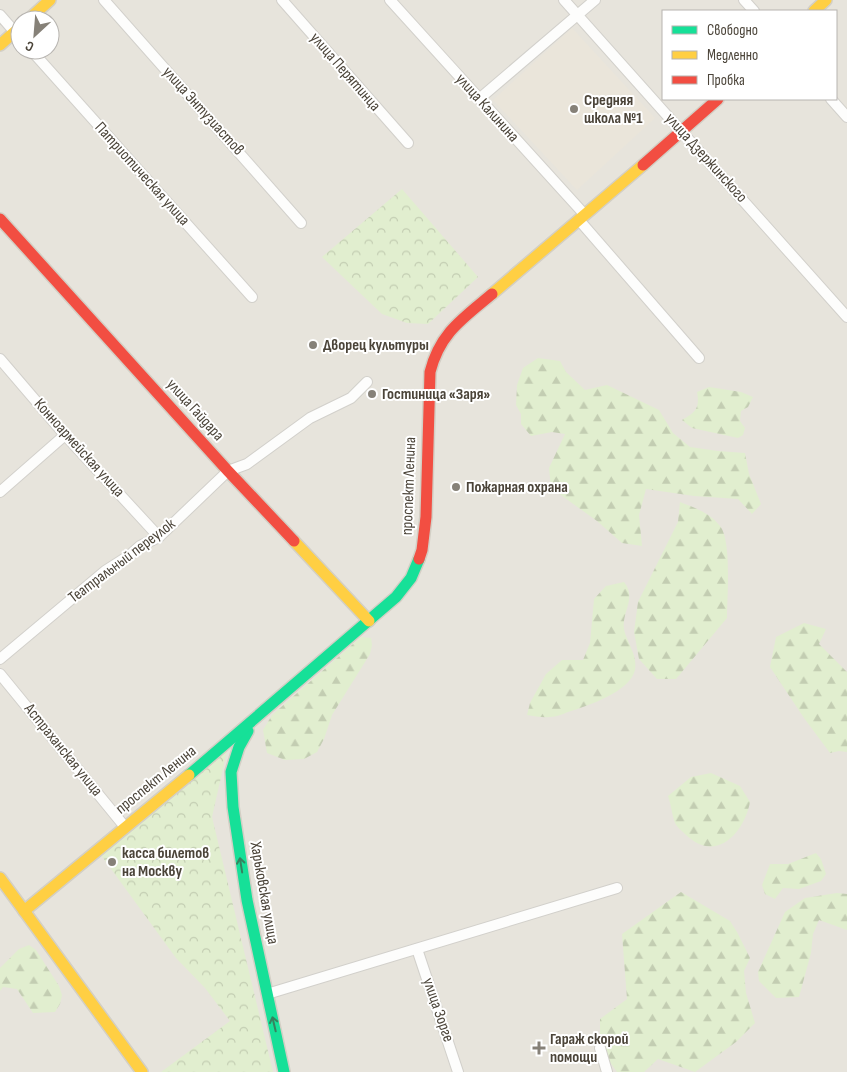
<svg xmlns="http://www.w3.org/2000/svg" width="847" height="1072" font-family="'Sofia Sans Condensed',sans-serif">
  <defs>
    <pattern id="forest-firs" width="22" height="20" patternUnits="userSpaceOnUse" patternTransform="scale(1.25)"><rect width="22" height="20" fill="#e1eecf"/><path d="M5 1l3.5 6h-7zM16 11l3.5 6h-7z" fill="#c3cdb2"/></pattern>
    <pattern id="park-crowns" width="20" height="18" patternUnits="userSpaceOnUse" patternTransform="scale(1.25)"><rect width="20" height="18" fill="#e1eecf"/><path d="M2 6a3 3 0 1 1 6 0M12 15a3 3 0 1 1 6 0" fill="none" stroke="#c3cdb2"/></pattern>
  </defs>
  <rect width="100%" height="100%" fill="#f4f2ee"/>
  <path fill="#e7e4dc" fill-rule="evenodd" d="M0,0H847V1072H0ZM663,11H836V99H663ZM20,20H50V50H20Z"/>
  <polygon fill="#eae5da" points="572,28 655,118 577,190 493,100"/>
  <g fill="url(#forest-firs)">
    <polygon points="538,358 560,361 566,372 585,390 607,385 659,410 673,433 690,447 718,451 745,453 749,474 761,504 752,514 738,499 694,496 646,489 639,515 642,546 622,543 597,521 551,488 549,468 565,434 552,432 531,436 521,424 521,414 516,405 517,385 523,368"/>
    <path d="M709,387L741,392L753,397L748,407L741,411L740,421L745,428L743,435L738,438L692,428L682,420C696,412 700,408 697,392Z"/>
    <path d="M680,502C695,508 710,513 720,526C732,541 727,597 727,618L676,679H657L639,659L634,632L638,602L678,522Z"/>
    <path d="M624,582C637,599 622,610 624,629C626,641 638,655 635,670C630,692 587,706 568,712C563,714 556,717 550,717C543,718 534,716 527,715L530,703L546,674L562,660H583L590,643L594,599L606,586Z"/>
    <polygon points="804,623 826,629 819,644 847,672 847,752 839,751 830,753 804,718 770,667 776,637"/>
    <polygon points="361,637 371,638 372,645 370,654 332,715 324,739 317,752 304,759 285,760 267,753 263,730 272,715"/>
    <path d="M711,773L740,786L750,802C744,834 715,864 685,834C682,831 677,827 675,823C672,815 671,804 668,796L691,777Z"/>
    <polygon points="816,853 821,859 826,874 821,881 799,889 783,888 775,899 765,894 762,885 770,864 788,864"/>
    <polygon points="681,892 730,921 737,932 750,958 744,971 746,993 755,1023 736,1042 695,1072 658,1059 644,1072 617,1072 600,1048 600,1019 627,999 622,934"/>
    <polygon points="837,893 847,894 847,930 819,920 813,934 811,953 799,997 776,998 759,981 758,972 785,912 805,898"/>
    <polygon points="29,945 36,950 59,986 62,995 60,1004 55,1012 33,1013 17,989 3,987 0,991 0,968 19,949"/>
  </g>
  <g fill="url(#park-crowns)">
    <polygon points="402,189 478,277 428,324 407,323 382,314 322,257"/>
    <polygon points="229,742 212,817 273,1072 161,1072 230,1021 205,988 176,958 98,851"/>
  </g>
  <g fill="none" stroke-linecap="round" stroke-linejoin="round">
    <defs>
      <g id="street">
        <polyline points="104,0 301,223"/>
        <polyline points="282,0 408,143"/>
        <polyline points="390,0 585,215"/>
        <polyline points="564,0 847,317"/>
        <polyline points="744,0 754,11"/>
        <polyline points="0,15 20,38"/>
        <polyline points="31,50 252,297"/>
        <polyline points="479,99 595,0"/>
        <polyline points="831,99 847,117"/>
        <polyline points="579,220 699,358"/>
        <polyline points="0,359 65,435 159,537"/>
        <polyline points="0,492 65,435"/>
        <polyline points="0,659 105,571 130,555 140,546 159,537 228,471 247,464 310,418 351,398 367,382"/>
        <polyline points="0,674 125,827"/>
        <polyline points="417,949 458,1072"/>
        <polyline points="267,994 617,888"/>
        <polyline points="600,1048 607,1072"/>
      </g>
      <g id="fast">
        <polyline points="248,731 239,747 231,772 233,807 247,900 284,1072"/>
        <polyline points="189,775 396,597 411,578 419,559"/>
      </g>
      <g id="slow">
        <polyline points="814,11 826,0"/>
        <polyline points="28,20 50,0"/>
        <polyline points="0,45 20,27"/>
        <polyline points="492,294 643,165"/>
        <polyline points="294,541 369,621"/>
        <polyline points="0,878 142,1072"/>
        <polyline points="24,911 189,775"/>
      </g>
      <g id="jam">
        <polyline points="643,165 718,99"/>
        <polyline points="0,219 228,471 294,541"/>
        <path d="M419,559L422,550L426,517L430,372C440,333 462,319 492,294"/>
      </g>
    </defs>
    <use href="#street" stroke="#d2d0cb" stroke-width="12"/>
    <use href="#fast" stroke="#d3cfc5" stroke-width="14"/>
    <use href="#slow" stroke="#d3cfc5" stroke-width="14"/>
    <use href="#jam" stroke="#d3cfc5" stroke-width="14"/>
    <use href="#street" stroke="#fdfdfc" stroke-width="10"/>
    <use href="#fast" stroke="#16e098" stroke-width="11"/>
    <use href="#slow" stroke="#ffcf43" stroke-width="11"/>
    <use href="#jam" stroke="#f24e42" stroke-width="11"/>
  </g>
  <defs><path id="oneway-shaft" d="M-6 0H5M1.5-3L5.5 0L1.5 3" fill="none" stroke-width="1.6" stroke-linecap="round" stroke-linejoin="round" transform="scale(1.25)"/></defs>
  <g stroke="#36825f">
    <use href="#oneway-shaft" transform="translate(241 865) rotate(-99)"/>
    <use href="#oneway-shaft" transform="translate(274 1024) rotate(-103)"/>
  </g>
  <g fill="#868178" stroke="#fff" stroke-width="2">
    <circle cx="574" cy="109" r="5"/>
    <circle cx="313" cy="345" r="5"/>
    <circle cx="372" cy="394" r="5"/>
    <circle cx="456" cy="487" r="5"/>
    <circle cx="112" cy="862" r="5"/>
    <path d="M536.5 1040.5h5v5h5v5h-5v5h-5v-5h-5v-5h5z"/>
  </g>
  <g text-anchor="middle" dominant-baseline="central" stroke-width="4" stroke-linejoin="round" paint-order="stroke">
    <g font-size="16" fill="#4b4439" stroke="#fff">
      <text transform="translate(345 72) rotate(49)">улица Перятинца</text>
      <text transform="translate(487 108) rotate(48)">улица Калинина</text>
      <text transform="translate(203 111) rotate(48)">улица Энтузиастов</text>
      <text transform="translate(706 158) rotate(48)">улица Дзержинского</text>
      <text transform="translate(142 174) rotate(48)">Патриотическая улица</text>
      <text transform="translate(195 410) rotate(48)">улица Гайдара</text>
      <text transform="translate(79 448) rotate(48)">Конноармейская улица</text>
      <text transform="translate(409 486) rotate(-88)">проспект Ленина</text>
      <text transform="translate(122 561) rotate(-37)">Театральный переулок</text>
      <text transform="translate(63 750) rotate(51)">Астраханская улица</text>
      <text transform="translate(156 780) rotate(-39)">проспект Ленина</text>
      <text transform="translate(264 893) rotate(80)">Харьковская улица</text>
      <text transform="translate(438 1010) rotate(71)">улица Зорге</text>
    </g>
    <g font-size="16" font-weight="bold" fill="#4b4439" stroke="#fff" text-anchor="start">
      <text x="584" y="100">Средняя<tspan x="584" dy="18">школа №1</tspan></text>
      <text x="323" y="345">Дворец культуры</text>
      <text x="382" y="394">Гостиница «Заря»</text>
      <text x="466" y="487">Пожарная охрана</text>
      <text x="122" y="853">касса билетов<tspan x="122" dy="18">на Москву</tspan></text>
      <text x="550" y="1039">Гараж скорой<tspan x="550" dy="18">помощи</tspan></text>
    </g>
  </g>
  <rect x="662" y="10" width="175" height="90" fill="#ffffff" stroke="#b7b4b0"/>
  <rect x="672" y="26" width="25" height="8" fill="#16e098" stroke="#b7b4b0"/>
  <text x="707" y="35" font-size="15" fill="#4b4439">Свободно</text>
  <rect x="672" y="51" width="25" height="8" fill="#ffcf43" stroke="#b7b4b0"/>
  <text x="707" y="60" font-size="15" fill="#4b4439">Медленно</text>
  <rect x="672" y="76" width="25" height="8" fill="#f24e42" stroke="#b7b4b0"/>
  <text x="707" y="85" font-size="15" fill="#4b4439">Пробка</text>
  <g transform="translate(35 35) rotate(206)"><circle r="24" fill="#ffffff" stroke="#b7b4b0"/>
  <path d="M0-4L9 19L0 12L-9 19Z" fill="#868178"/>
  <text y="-8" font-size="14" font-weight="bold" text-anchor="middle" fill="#4b4439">С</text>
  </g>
</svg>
